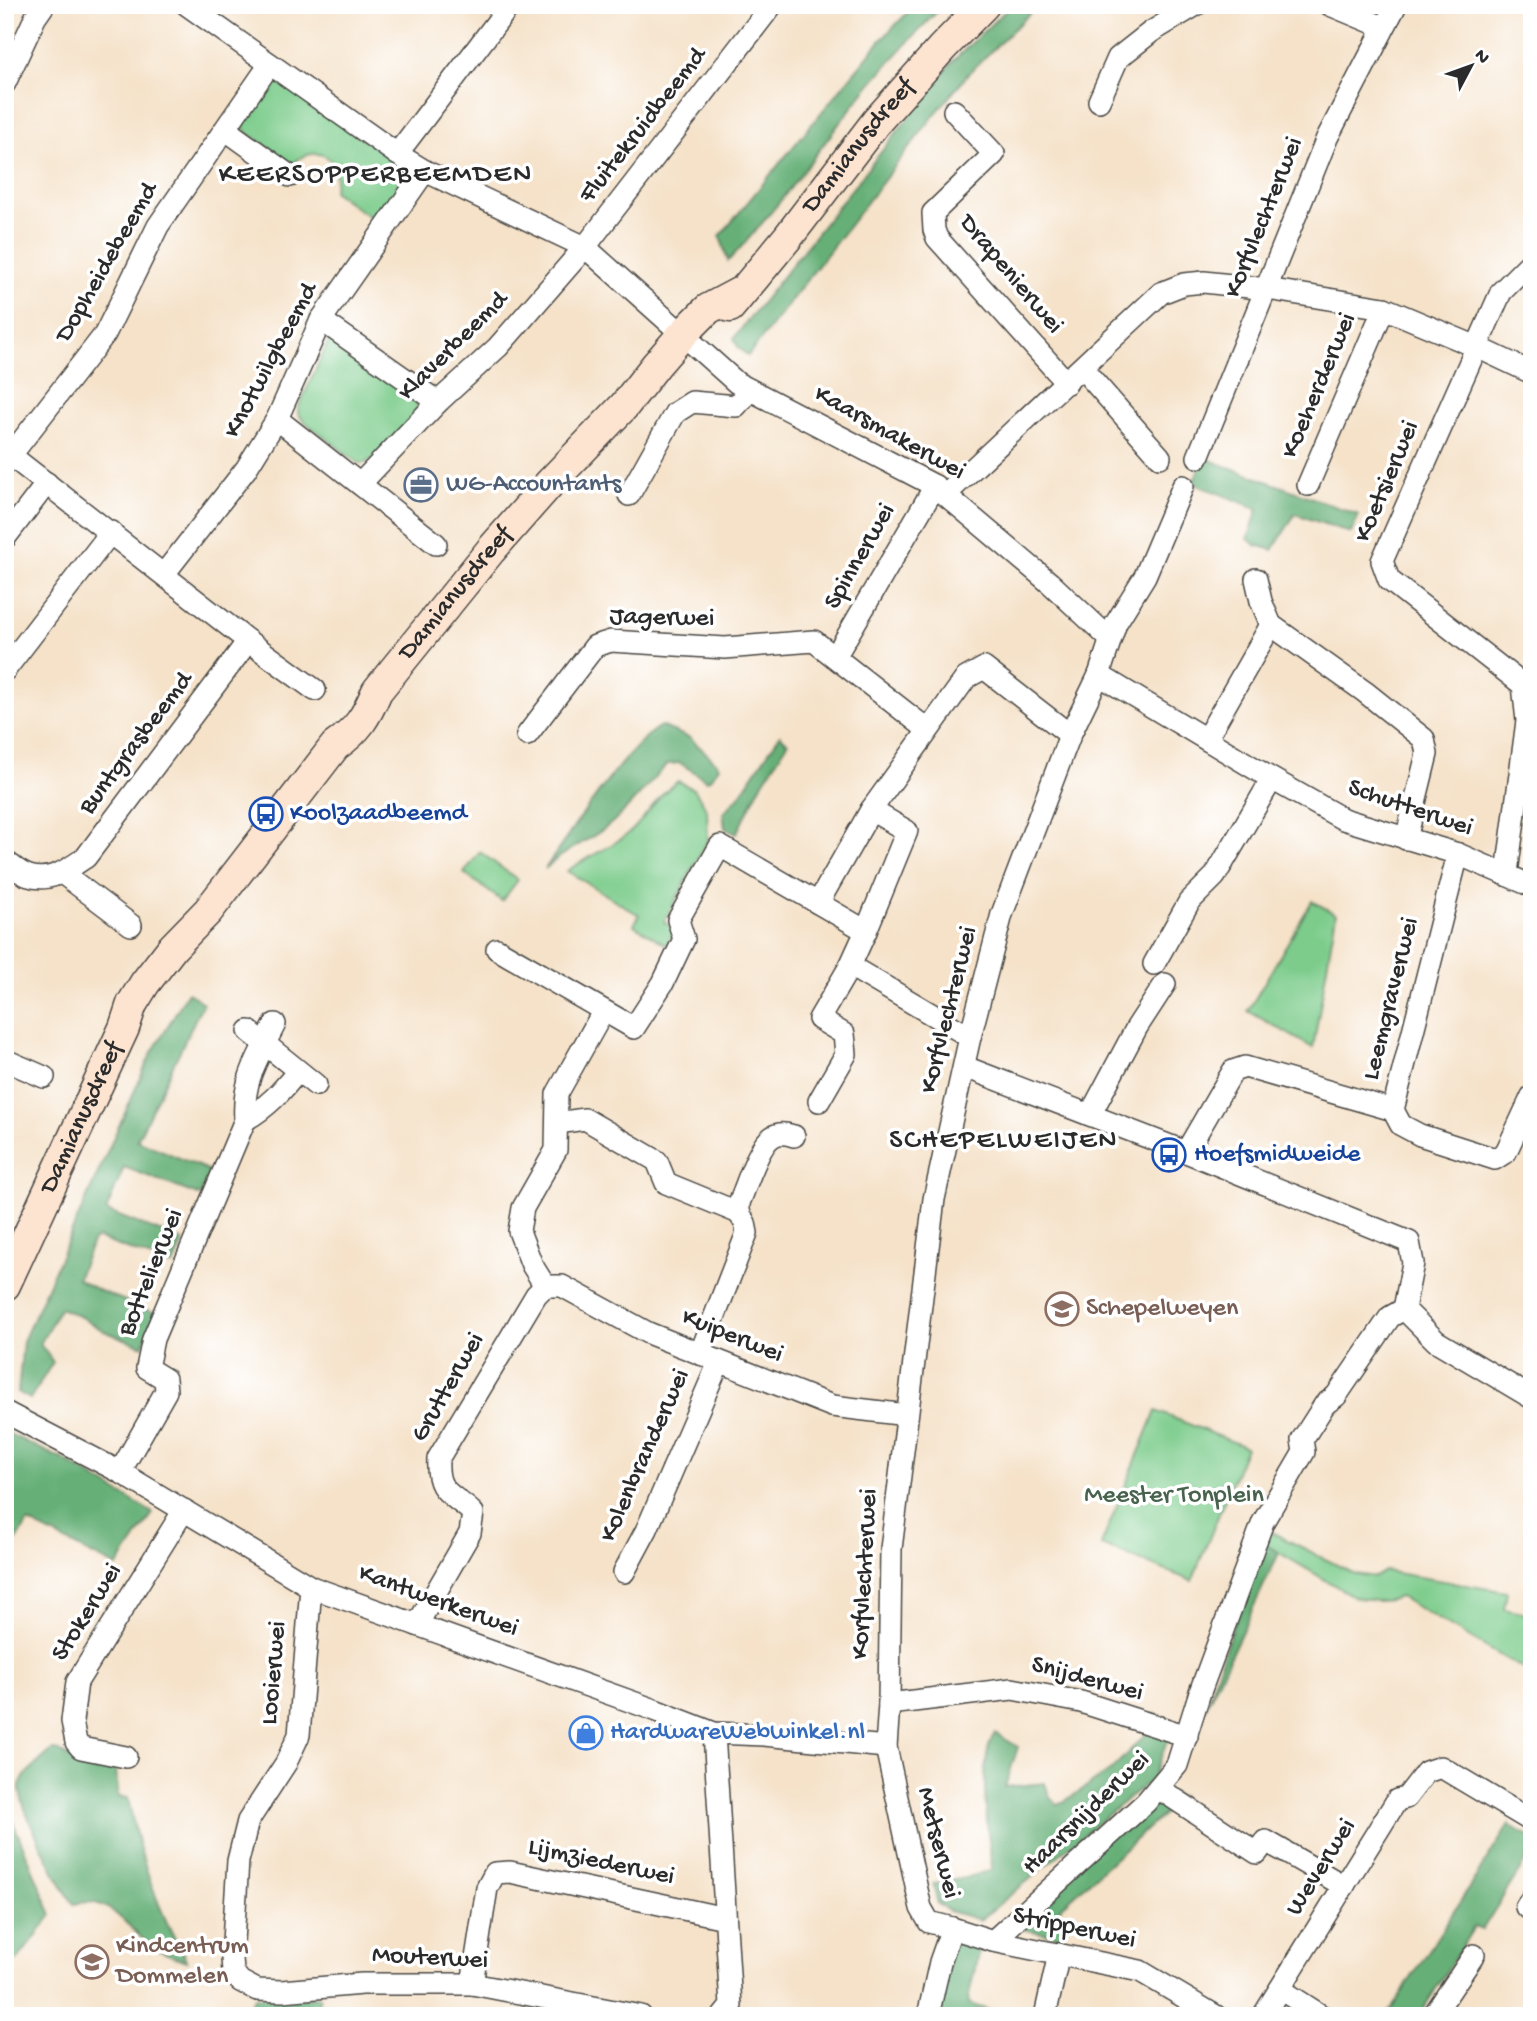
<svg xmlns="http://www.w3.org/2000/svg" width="1537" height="2021" font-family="'Gochi Hand',sans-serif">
  <rect width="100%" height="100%" fill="#fff"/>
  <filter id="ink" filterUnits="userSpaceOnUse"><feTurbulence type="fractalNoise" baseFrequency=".0143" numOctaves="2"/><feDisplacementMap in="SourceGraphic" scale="14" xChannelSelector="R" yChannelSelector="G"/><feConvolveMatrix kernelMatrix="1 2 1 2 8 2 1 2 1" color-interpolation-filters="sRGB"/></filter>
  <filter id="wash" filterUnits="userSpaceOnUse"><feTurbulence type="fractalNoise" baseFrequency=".00686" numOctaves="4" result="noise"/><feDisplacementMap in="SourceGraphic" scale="28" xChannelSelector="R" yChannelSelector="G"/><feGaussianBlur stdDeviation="1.57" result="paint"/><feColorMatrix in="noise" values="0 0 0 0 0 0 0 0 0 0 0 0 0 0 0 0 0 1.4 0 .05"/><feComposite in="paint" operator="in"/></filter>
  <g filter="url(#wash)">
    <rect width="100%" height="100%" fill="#f5e2c9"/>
    <g fill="#7dcc8c" stroke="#547c5c" stroke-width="2">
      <path d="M278,80L403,167C408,187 388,206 377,222L333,191C344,157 317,142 292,164L245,131L243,127C247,112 263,84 278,80Z"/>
      <polygon points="330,338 412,394 418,404 417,412 374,458 365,463 358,463 305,422 298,414 298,408"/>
      <path d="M678,781L695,790L707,810L708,840L664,922L675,929L667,945L634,925L639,915L567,871C586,858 613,846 629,833C647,817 658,794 678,781Z"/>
      <polygon points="480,852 518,880 502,901 464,873"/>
      <polygon points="1312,901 1336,914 1313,1048 1248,1011"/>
      <polygon points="1156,1411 1246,1447 1192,1581 1101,1545"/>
      <path d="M1265,1529L1355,1574L1375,1577L1385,1571L1507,1592L1504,1609L1532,1615V1674L1400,1597C1382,1603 1371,1602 1353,1596L1261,1542Z"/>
    </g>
    <g fill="#66b078" stroke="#486e52" stroke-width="2">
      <path d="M915,5H943C916,34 888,62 863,93C818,149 778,210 728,261L720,236L880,41Z"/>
      <polygon points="1011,5 1038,5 969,73 936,113 748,356 738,347 734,338 953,61"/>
      <polygon points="1204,458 1359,515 1351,533 1295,514 1273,550 1256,545 1248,539 1258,509 1193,483"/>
      <path d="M661,726L690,738L717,763L719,767L710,779L706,780L680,763L668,764C647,784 631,808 608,826C588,842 565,849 545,869C568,836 630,741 661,726Z"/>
      <polygon points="780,735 788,743 760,787 736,834 725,828 723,813 739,796"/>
      <polygon points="188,992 203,1003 137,1140 210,1171 200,1196 124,1167 106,1211 183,1241 173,1266 97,1238 92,1242 77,1279 98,1290 156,1313 143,1346 104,1331 83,1318 60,1308 40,1344 53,1362 30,1399 18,1392 23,1341 151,1054"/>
      <polygon points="5,1432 64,1460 153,1513 117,1567 28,1522 17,1540 5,1533"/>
      <polygon points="1261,1542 1279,1553 1205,1709"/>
      <path d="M1154,1714L1175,1721L1153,1778L980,1920L949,1911L938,1904L933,1884L966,1878L991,1870L992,1867C989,1835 976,1760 995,1733L1018,1747L1005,1787L1045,1783L1050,1798L1057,1804L1065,1801L1111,1770L1147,1733Z"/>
      <path d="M52,1750L59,1751L70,1758L116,1767L118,1797L128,1798C139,1856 157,1910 187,1961C174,1957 162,1953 151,1946C126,1927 110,1894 74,1904C61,1888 17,1803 20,1786C21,1775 44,1758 52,1750Z"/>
      <polygon points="1163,1790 1182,1797 1060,1908 1060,1913 1069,1924 1062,1937 1002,1925"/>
      <polygon points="5,1803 52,1915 18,1959 11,1964 5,1965"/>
      <polygon points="1509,1825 1532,1838 1532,1851 1482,1930 1474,1927 1419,2016 1387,2016"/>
      <polygon points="953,1936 982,1936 968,2000 970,2004 1006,2016 938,2016"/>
      <polygon points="255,1997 320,1997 315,2016 242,2016"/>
    </g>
  </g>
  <g filter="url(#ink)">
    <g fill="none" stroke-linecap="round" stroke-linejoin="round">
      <defs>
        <g id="street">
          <polyline points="187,5 397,154 425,171 585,247 737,383 935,486 1050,583 1110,639"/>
          <polyline points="1330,5 1383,27"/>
          <polyline points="5,83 35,18 44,5"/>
          <polyline points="1099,101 1118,58 1151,32 1196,5"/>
          <polyline points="954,111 994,154 933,213 934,230 937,238 1067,383"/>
          <polyline points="226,130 290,176"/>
          <polyline points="397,154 510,5"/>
          <polyline points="321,320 438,402"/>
          <polyline points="1082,368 1160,457"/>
          <polyline points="277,419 436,544"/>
          <polyline points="5,451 248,641 315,690"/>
          <polyline points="11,455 105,334 158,226 270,64"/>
          <polyline points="1198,457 1327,138 1396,5"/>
          <polyline points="360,484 438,402 498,347 585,247 772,5"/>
          <polyline points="1308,485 1384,308"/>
          <polyline points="946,494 1161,293 1184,284 1204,282 1267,289 1384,308 1477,347 1532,373"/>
          <polyline points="629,495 675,413 692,402 736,406 750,390"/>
          <polyline points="5,538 47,483"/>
          <polyline points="164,574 246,469 277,419 321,320 425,171"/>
          <polyline points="1256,579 1261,601 1271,625 1365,692 1424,739 1427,754 1406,839"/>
          <polyline points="835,657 935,486"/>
          <polyline points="5,670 111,532"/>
          <polyline points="1099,675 1272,779 1343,819 1458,854 1532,886"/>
          <polyline points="527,735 595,646 611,641 725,648 814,641 928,730"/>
          <polyline points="1206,739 1271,625"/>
          <path d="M5,861C12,866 21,874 29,876C51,883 70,868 86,857L248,641"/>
          <polyline points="62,873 131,925"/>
          <polyline points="1507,873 1527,721 1523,685 1389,580 1382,561 1501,292 1532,261"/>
          <polyline points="818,903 871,810 966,678 984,668 1070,735"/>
          <polyline points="866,931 907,831 871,810"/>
          <polyline points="497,949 634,1028 663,983 684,939 678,920 720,846 866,931 850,966"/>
          <polyline points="1154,964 1189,902 1215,876 1272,779"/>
          <polyline points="249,1031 316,1085"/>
          <polyline points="5,1060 44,1077"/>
          <polyline points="965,1067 1186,1152 1409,1242 1413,1263 1404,1309 1436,1341 1532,1398"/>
          <polyline points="819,1101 846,1054 844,1034 819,1019 850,966 970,1037"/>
          <polyline points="1393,1110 1401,1125 1420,1135 1495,1159 1506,1152 1532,1096"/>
          <polyline points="1090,1115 1137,1027 1165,984"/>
          <path d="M245,1120C268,1107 282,1091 298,1071"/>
          <path d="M557,1123L585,1119L657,1161L666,1183L739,1213V1203C746,1187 758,1146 772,1137C780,1132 786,1134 794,1136"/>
          <polyline points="1186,1152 1233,1071 1245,1067 1393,1110 1458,854"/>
          <polyline points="545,1286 562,1286 648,1333 832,1406 907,1415"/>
          <polyline points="545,1286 532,1265 519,1231 523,1208 556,1150 557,1094 603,1012"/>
          <polyline points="700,1354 747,1233 745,1223 739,1213"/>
          <polyline points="5,1412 120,1472 311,1587 652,1709 714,1733 764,1735 886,1747"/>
          <path d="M120,1472L166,1391L165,1379L147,1368L153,1339L245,1120C242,1080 258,1058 275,1024"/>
          <polyline points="624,1572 647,1529 719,1362"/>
          <polyline points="311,1587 299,1735 286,1763 248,1821 238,1861 232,1958 233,1972 240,1981 257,1990 282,1991 362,1984 472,1984 641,2016"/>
          <path d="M417,1625L470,1533L473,1513C451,1492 436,1494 438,1459L536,1295L545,1286"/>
          <polyline points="889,1704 1012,1689 1081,1702 1187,1736"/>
          <polyline points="714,1733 731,2006 723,2016"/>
          <polyline points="126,1757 81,1748 76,1742 72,1721 77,1682 184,1510"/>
          <polyline points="1158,1788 1257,1853 1266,1841 1344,1886"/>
          <polyline points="1526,1907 1532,1898"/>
          <polyline points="952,1928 993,1941 1140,1971 1216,2016"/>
          <polyline points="993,1941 1146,1802 1177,1765 1200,1692 1263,1522 1304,1452 1302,1440 1325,1404 1336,1396 1390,1317 1404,1309"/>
          <polyline points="472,1984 487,1888 495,1873 510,1872 725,1918"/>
          <polyline points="1280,1989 1322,2016"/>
          <polyline points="928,2016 940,1962 952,1928 929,1922 921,1908 886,1747 889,1704 891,1549 934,1199 970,1037 1002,914 1070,735 1099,675 1116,623 1145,576 1183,486"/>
          <polyline points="1045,2016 1059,1954"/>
          <polyline points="1263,2016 1397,1800 1406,1798 1426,1772 1441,1767 1528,1819 1532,1813"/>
          <polyline points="1433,2016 1474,1955"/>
        </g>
        <g id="secondary">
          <path id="s1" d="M730,307L788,237L876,122L942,48L984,5"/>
          <path id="s2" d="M5,1285L124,1028L132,1004L145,983L173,947L208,911L335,746C358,730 366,717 377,691L491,550L549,484L624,406L656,365L682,335L708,309L740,292"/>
        </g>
      </defs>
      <use href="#street" stroke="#494643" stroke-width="24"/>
      <use href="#secondary" stroke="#494643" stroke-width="33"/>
      <use href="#street" stroke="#fff" stroke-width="21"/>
      <use href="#secondary" stroke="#fde4d1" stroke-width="30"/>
    </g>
  </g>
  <defs>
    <symbol id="office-ring" viewBox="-11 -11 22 22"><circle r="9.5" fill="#fff" stroke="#5c6f8a" stroke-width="1.5"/><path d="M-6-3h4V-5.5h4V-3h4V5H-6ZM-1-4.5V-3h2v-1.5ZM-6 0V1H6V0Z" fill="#5c6f8a"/></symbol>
    <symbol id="bus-ring" viewBox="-11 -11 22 22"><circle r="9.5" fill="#fff" stroke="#1a4fb4" stroke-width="1.5"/><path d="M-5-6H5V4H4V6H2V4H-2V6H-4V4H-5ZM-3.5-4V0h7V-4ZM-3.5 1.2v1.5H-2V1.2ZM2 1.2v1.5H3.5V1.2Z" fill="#1a4fb4"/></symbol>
    <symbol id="school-ring" viewBox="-11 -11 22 22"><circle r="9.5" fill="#fff" stroke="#8d6e63" stroke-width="1.5"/><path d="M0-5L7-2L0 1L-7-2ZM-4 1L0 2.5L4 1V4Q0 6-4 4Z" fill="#8d6e63"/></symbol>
    <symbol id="shop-ring" viewBox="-11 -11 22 22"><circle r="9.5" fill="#fff" stroke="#3f7fe0" stroke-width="1.5"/><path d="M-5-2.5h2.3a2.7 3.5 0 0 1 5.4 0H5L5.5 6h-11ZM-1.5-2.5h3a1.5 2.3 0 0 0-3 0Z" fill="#3f7fe0"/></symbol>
  </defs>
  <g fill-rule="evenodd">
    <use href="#office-ring" x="402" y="466" width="38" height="38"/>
    <use href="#bus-ring" x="247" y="795" width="38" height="38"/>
    <use href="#bus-ring" x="1150" y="1136" width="38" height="38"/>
    <use href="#school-ring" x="1043" y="1290" width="38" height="38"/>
    <use href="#shop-ring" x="567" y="1714" width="38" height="38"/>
    <use href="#school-ring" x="73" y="1943" width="38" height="38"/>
  </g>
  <g text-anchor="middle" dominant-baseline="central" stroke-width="7" stroke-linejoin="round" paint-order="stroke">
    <g font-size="26" fill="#2b2b2b" stroke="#fff">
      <text transform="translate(644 126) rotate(-52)">Fluitekruidbeemd</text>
      <text stroke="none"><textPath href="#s1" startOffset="206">Damianusdreef</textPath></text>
      <text transform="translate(1265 218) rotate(-68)">Korfvlechterwei</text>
      <text transform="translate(108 263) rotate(-60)">Dopheidebeemd</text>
      <text transform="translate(1010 275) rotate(50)">Drapenierwei</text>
      <text transform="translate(454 347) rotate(-45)">Klaverbeemd</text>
      <text transform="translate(272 361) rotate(-62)">Knotwilgbeemd</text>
      <text transform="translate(1320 386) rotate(-67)">Koeherderwei</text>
      <text transform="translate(889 434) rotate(29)">Kaarsmakerwei</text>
      <text transform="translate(1388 482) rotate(-67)">Koetsierwei</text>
      <text transform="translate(861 557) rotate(-60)">Spinnerwei</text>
      <text stroke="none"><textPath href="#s2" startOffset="833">Damianusdreef</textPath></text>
      <text transform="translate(662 619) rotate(1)">Jagerwei</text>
      <text transform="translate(137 744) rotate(-53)">Buntgrasbeemd</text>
      <text transform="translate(1410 809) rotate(19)">Schutterwei</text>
      <text transform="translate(1392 999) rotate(-76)">Leemgraverwei</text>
      <text transform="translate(950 1010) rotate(-76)">Korfvlechterwei</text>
      <text stroke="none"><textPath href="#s2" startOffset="184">Damianusdreef</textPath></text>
      <text transform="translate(152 1273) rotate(-68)">Bottelierwei</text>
      <text transform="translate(732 1337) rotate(22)">Kuiperwei</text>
      <text transform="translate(449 1388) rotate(-60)">Grutterwei</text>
      <text transform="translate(646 1456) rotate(-66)">Kolenbranderwei</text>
      <text transform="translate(866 1574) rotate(-87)">Korfvlechterwei</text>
      <text transform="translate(438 1602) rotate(20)">Kantwerkerwei</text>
      <text transform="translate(88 1613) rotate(-58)">Stokerwei</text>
      <text transform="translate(275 1673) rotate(-85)">Looierwei</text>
      <text transform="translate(1087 1680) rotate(15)">Snijderwei</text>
      <text transform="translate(1087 1814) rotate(-44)">Haarsnijderwei</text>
      <text transform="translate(937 1843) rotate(76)">Metserwei</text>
      <text transform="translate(601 1863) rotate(12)">Lijmziederwei</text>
      <text transform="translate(1322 1868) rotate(-58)">Weverwei</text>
      <text transform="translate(1074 1929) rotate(12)">Stripperwei</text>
      <text transform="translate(430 1959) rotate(3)">Mouterwei</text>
    </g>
    <g font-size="26" fill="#4e5e75" stroke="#fff" text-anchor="start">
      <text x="446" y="485">WG-Accountants</text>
    </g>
    <g font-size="26" fill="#164399" stroke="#fff" text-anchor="start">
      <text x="290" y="814">Koolzaadbeemd</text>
      <text x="1194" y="1155">Hoefsmidweide</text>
    </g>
    <g font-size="26" fill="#785e54" stroke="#fff" text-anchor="start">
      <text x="1086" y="1309">Schepelweyen</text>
      <text x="116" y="1947">Kindcentrum<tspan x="116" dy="30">Dommelen</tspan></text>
    </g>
    <g font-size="26" fill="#48634d" stroke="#fff">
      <text x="1174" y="1496">Meester Tonplein</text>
    </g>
    <g font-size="26" fill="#366cbe" stroke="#fff" text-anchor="start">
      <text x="610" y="1733">HardwareWebwinkel.nl</text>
    </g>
    <g font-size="28" letter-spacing="2" fill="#2b2b2b" stroke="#fff">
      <text x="376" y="175">KEERSOPPERBEEMDEN</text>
      <text x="1004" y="1141">SCHEPELWEIJEN</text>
    </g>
  </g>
  <rect width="1537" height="2021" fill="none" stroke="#fff" stroke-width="28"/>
  <g transform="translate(1471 66) rotate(49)" stroke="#ffffff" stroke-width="5" paint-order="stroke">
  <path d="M0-5L12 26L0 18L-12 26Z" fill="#2b2b2b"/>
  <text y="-10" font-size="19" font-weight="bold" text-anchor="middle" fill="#2b2b2b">N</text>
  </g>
</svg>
